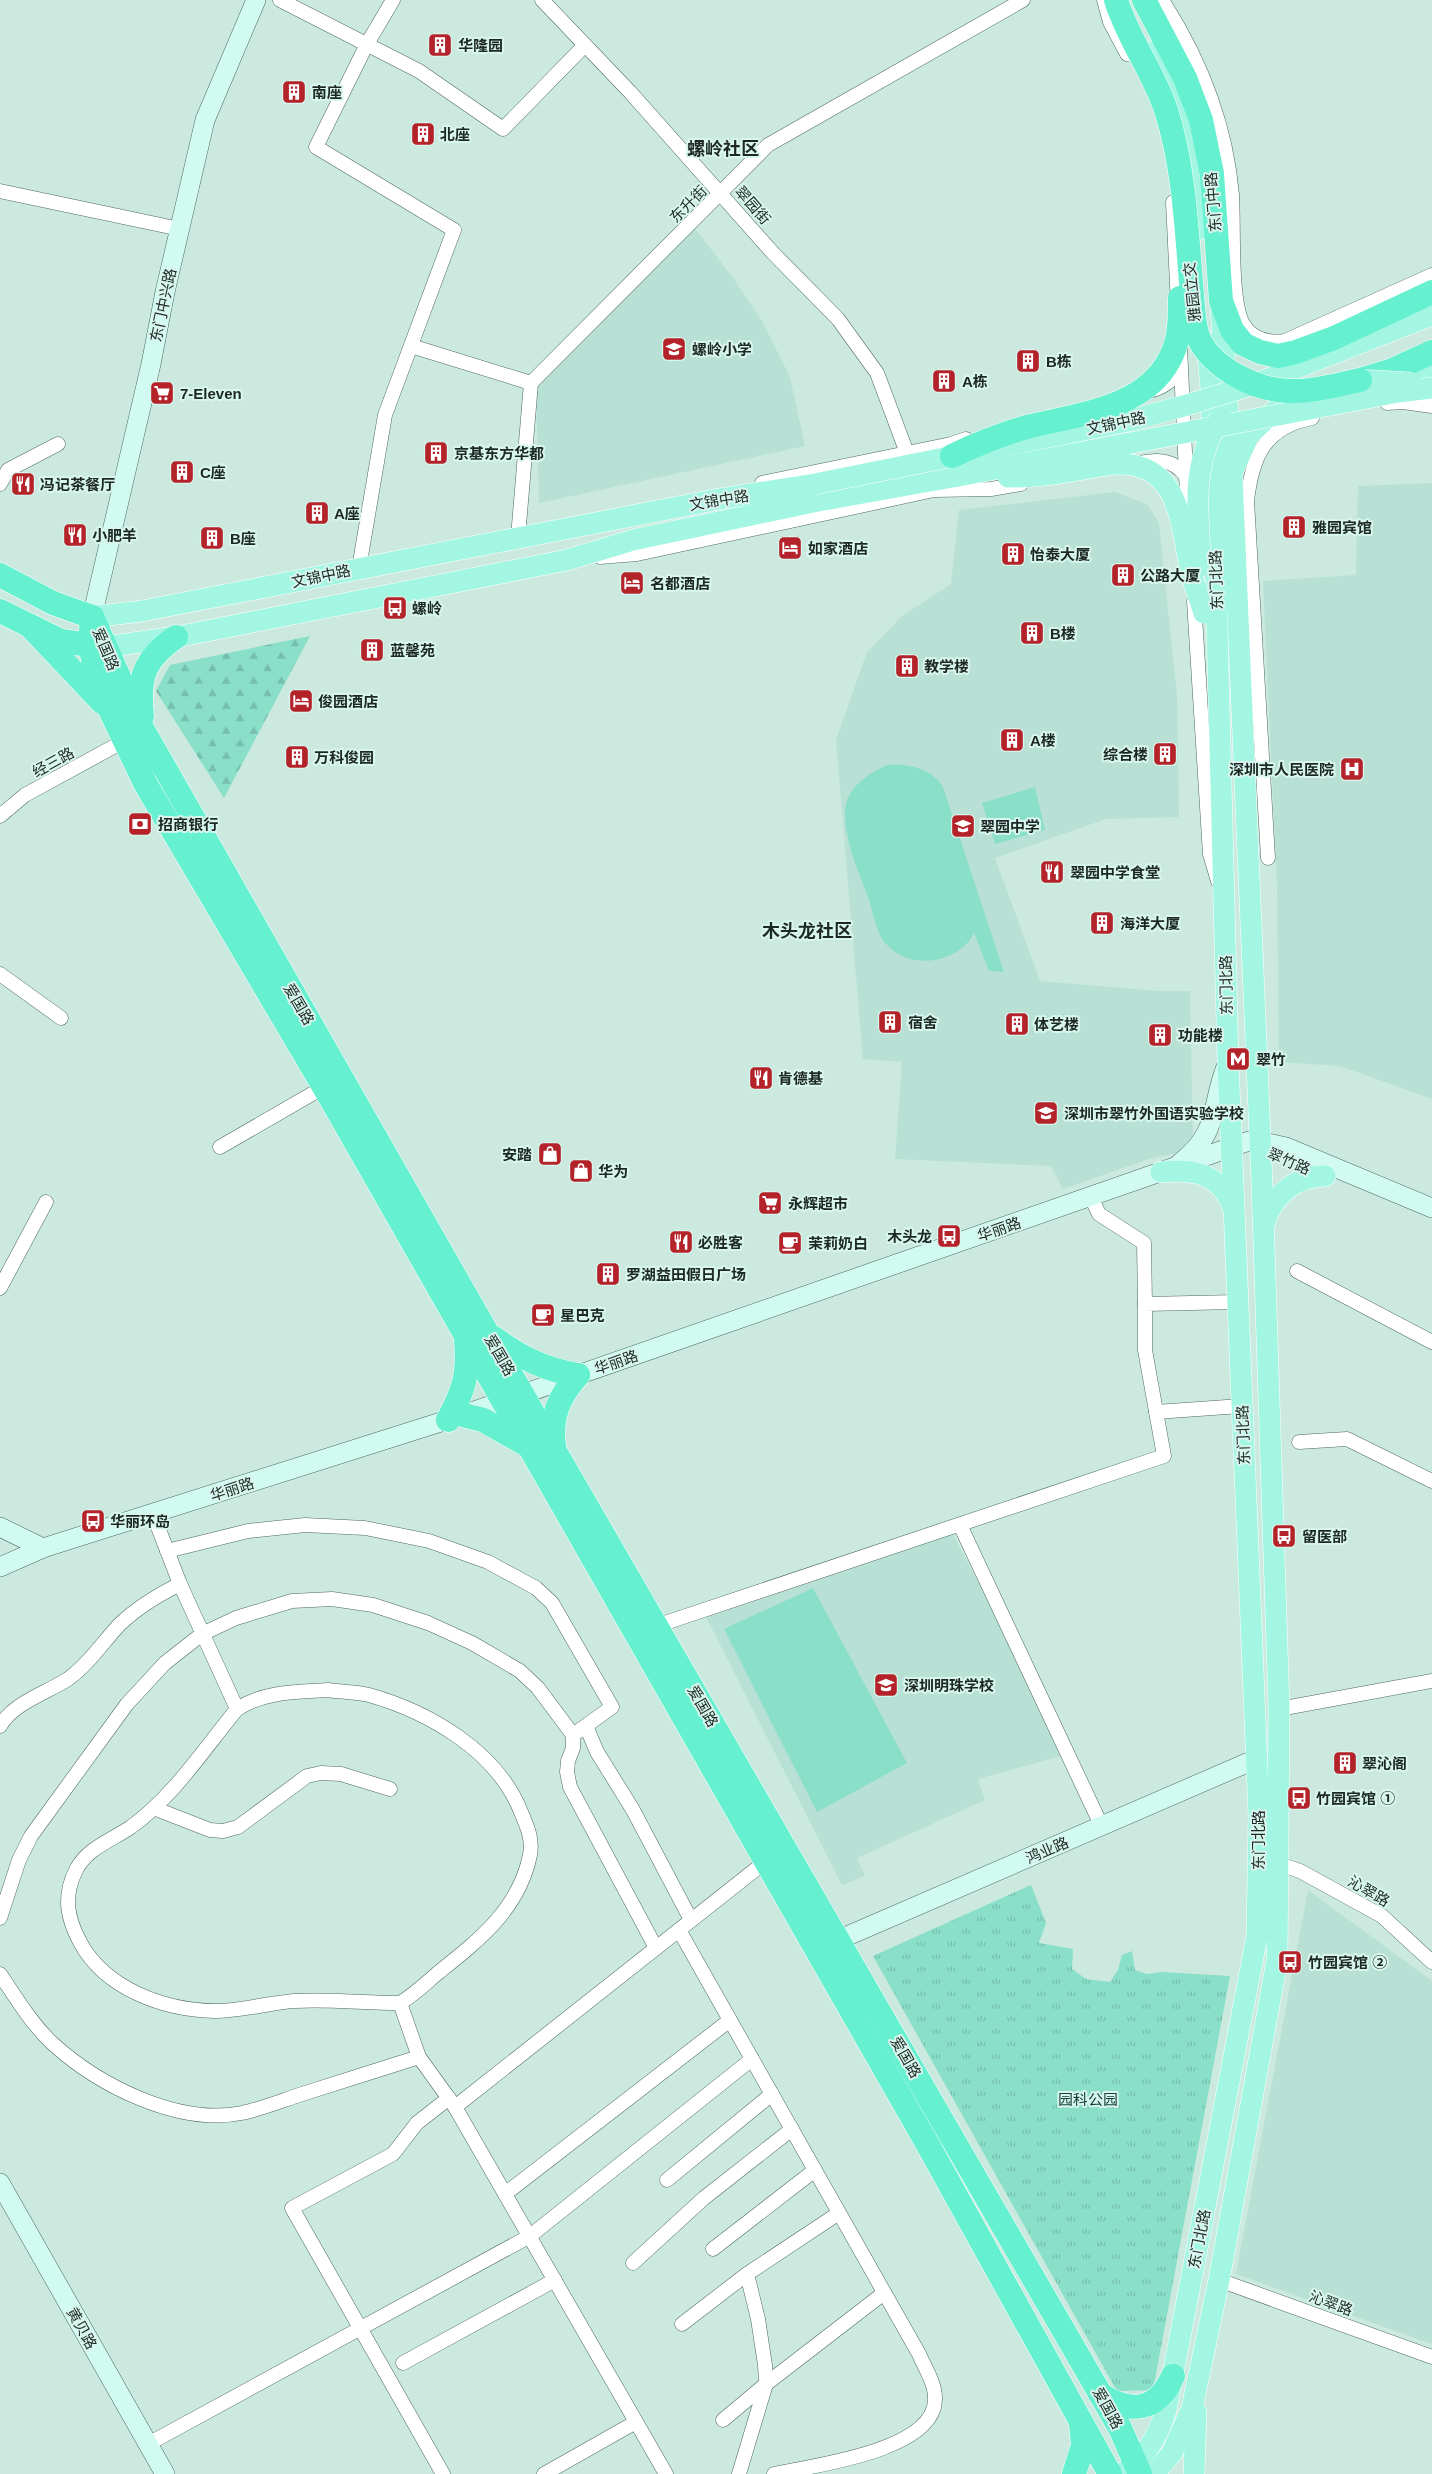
<svg xmlns="http://www.w3.org/2000/svg" width="1432" height="2474" font-family="Arial,'Noto Sans SC',sans-serif">
  <defs>
    <pattern id="grass-tufts" width="24" height="20" patternUnits="userSpaceOnUse" patternTransform="scale(1.25)"><rect width="24" height="20" fill="#89dfc8"/><path d="M3 7l-1-3M5 7V3M7 7l1-3M15 17l-1-3M17 17v-4M19 17l1-3" fill="none" stroke="#76bfac"/></pattern>
    <pattern id="forest-firs" width="22" height="20" patternUnits="userSpaceOnUse" patternTransform="scale(1.25)"><rect width="22" height="20" fill="#89dfc8"/><path d="M5 1l3.5 6h-7zM16 11l3.5 6h-7z" fill="#76bfac"/></pattern>
  </defs>
  <rect width="100%" height="100%" fill="#cbe9df"/>
  <g fill="#b9e0d4">
    <polygon points="694,227 733,278 762,321 790,377 805,446 539,503 536,385"/>
    <polygon points="1432,483 1432,1099 1340,1066 1279,1062 1277,885 1263,581 1356,575 1358,486"/>
    <polygon points="1115,492 1147,504 1159,523 1177,696 1179,817 1106,819 995,858 1040,981 1157,991 1190,991 1193,1149 1146,1160 1063,1189 1051,1166 895,1159 902,1062 863,1059 836,740 867,652 902,616 951,584 959,510"/>
    <polygon points="950,1529 1069,1754 978,1779 985,1800 857,1858 865,1876 842,1885 705,1615"/>
    <polygon points="1308,1890 1432,1981 1432,2344 1236,2274"/>
  </g>
  <polygon fill="url(#grass-tufts)" points="1031,1885 1046,1923 1039,1943 1073,1949 1072,1969 1086,1979 1110,1982 1118,1970 1122,1955 1132,1951 1135,1970 1147,1974 1162,1972 1230,1976 1153,2390 1117,2391 873,1956"/>
  <polygon fill="url(#forest-firs)" points="310,636 224,798 156,691 170,665"/>
  <g fill="#89dfc8">
    <path d="M887,765C908,764 932,768 943,787L1004,972L989,971L974,933C960,962 913,971 889,947C887,945 884,942 882,939C876,929 873,914 870,903C862,880 851,857 847,833C845,822 843,806 849,796C856,782 873,771 887,765Z"/>
    <polygon points="1035,787 1045,830 995,844 982,803"/>
    <polygon points="813,1588 907,1763 817,1812 724,1629"/>
  </g>
  <g fill="none" stroke-linecap="round" stroke-linejoin="round">
    <defs>
      <g id="street">
        <polyline points="280,0 419,71 503,129 585,45"/>
        <polyline points="542,0 630,92 772,252 838,319 877,373 907,453"/>
        <polyline points="1104,0 1110,22 1127,54"/>
        <path d="M1162,0C1200,59 1226,125 1232,195C1234,225 1230,301 1243,324C1252,340 1269,343 1285,341L1432,275"/>
        <polyline points="0,191 180,229"/>
        <polyline points="1173,202 1178,305"/>
        <polyline points="411,346 531,383"/>
        <polyline points="1180,347 1188,515"/>
        <path d="M1149,391C1165,387 1172,381 1180,367"/>
        <polyline points="1387,403 1403,402 1432,406"/>
        <path d="M1134,464C1154,460 1172,457 1186,476"/>
        <polyline points="762,483 951,444 966,439"/>
        <polyline points="0,484 8,470 58,444"/>
        <polyline points="518,537 531,383 768,145 1023,0"/>
        <polyline points="600,557 637,554 934,490 991,489 1021,484"/>
        <polyline points="359,568 385,415 454,230 316,147 367,44 393,0"/>
        <polyline points="1194,601 1210,854 1218,881"/>
        <polyline points="0,816 25,795 124,741"/>
        <path d="M1268,858L1247,501C1252,456 1265,427 1312,418"/>
        <polyline points="0,974 61,1018"/>
        <polyline points="220,1147 324,1087"/>
        <polyline points="1091,1197 1099,1214 1144,1243 1145,1304"/>
        <polyline points="1297,1271 1432,1342"/>
        <polyline points="0,1288 46,1202"/>
        <polyline points="1156,1412 1241,1406"/>
        <polyline points="1299,1442 1347,1439 1432,1481"/>
        <polyline points="153,1514 180,1584 237,1709"/>
        <polyline points="960,1525 1102,1827"/>
        <polyline points="167,1551 248,1531 305,1525 365,1528 429,1541 488,1562 536,1588 552,1603 612,1707 573,1735"/>
        <polyline points="656,1626 1164,1456 1145,1350 1145,1304 1237,1302"/>
        <path d="M328,1690C341,1692 356,1692 369,1695C429,1712 497,1751 521,1812C527,1826 533,1839 530,1855C519,1909 479,1940 439,1972C426,1983 414,1995 400,2003C364,2003 330,1999 294,2001C268,2003 241,2011 215,2011C164,2010 105,1989 80,1942C67,1918 63,1896 76,1870C87,1848 112,1840 131,1827C174,1796 204,1749 237,1709C265,1691 296,1692 328,1690Z"/>
        <polyline points="1279,1709 1432,1681"/>
        <path d="M0,1726C13,1703 46,1693 68,1679C88,1665 103,1642 120,1624C138,1607 158,1595 180,1584"/>
        <polyline points="586,1726 597,1752 633,1810 691,1920"/>
        <polyline points="156,1809 210,1830 223,1831 238,1827 307,1776 321,1773 341,1774 390,1789"/>
        <polyline points="1279,1864 1300,1871 1382,1916 1432,1962"/>
        <polyline points="0,1918 19,1860 31,1836 127,1704 165,1663 202,1634 236,1618 292,1601 332,1599 373,1605 428,1623 472,1643 520,1671 538,1688 573,1735 573,1748 568,1761 567,1772 570,1787 656,1948"/>
        <path d="M679,1930L919,2354C925,2368 935,2383 935,2398C937,2451 811,2466 774,2474"/>
        <path d="M0,1974C16,1998 31,2023 52,2043C98,2085 178,2126 242,2113C261,2109 281,2101 299,2095C339,2082 379,2070 419,2057"/>
        <polyline points="400,2003 419,2057 455,2107 666,2474"/>
        <polyline points="455,2107 765,1862"/>
        <polyline points="667,2180 772,2094"/>
        <polyline points="505,2194 730,2020"/>
        <polyline points="713,2249 815,2170"/>
        <polyline points="633,2263 704,2198 792,2129"/>
        <polyline points="1219,2280 1432,2357"/>
        <polyline points="682,2324 747,2274 839,2213"/>
        <polyline points="403,2363 555,2280"/>
        <polyline points="723,2420 766,2384 884,2293"/>
        <polyline points="148,2444 530,2236 752,2059"/>
        <polyline points="443,2474 292,2208 393,2154 417,2123 449,2098"/>
        <polyline points="544,2474 636,2422"/>
        <polyline points="739,2474 766,2384 765,2365 758,2319 747,2274"/>
      </g>
      <g id="secondary">
        <polyline points="92,617 151,364 165,292 205,120 256,0"/>
        <path d="M1180,1163C1220,1132 1210,1108 1226,1067"/>
        <polyline points="0,1527 43,1548"/>
        <polyline points="0,1567 43,1548 463,1415 1249,1141 1259,1141 1286,1147 1432,1208"/>
        <polyline points="838,1940 1256,1759"/>
        <polyline points="0,2183 165,2474"/>
      </g>
      <g id="primary">
        <polyline points="1151,52 1171,87 1192,156 1198,230"/>
        <polyline points="1388,381 1432,371"/>
        <polyline points="1258,383 1432,315"/>
        <polyline points="1234,468 1249,435 1274,411"/>
        <polyline points="92,617 142,611 719,499 815,484"/>
        <polyline points="105,647 176,637 567,560 633,540 818,501 958,476"/>
        <path d="M1161,1172C1193,1169 1221,1173 1233,1208"/>
        <path d="M1264,1225C1272,1196 1295,1176 1325,1176"/>
        <path d="M1122,2474C1145,2457 1158,2437 1166,2410L1257,1936L1259,1816L1228,1061L1211,389L1207,343"/>
        <polyline points="1154,2474 1172,2453 1192,2408 1219,2280 1277,1961 1279,1709 1262,1183 1232,476 1221,308"/>
        <polyline points="1194,2474 1196,2412"/>
      </g>
      <g id="highway">
        <polyline points="1144,0 1185,78 1201,120 1212,174 1221,301 1232,330 1243,344 1260,352 1278,356 1296,352 1334,338 1432,292"/>
        <polyline points="1360,380 1393,370 1432,352"/>
        <polyline points="0,575 53,603 92,617"/>
        <polyline points="0,611 61,641 105,647"/>
        <polyline points="92,617 143,730 534,1415 1120,2428 1140,2474"/>
        <polyline points="31,627 102,702"/>
        <polyline points="91,629 90,647 102,693 146,785 324,1087 928,2145 1110,2474"/>
        <path d="M142,716C138,678 143,660 176,637"/>
        <path d="M494,1338C520,1357 545,1370 578,1375"/>
        <polyline points="463,1415 483,1420 527,1445"/>
        <path d="M448,1420C464,1390 469,1375 466,1340"/>
        <path d="M554,1446C550,1416 559,1397 578,1375"/>
        <path d="M1100,2394C1131,2415 1157,2411 1173,2376"/>
        <polyline points="1074,2474 1083,2446 1081,2423"/>
      </g>
    </defs>
    <use href="#street" stroke="#4e6861" stroke-width="15"/>
    <use href="#secondary" stroke="#4e6861" stroke-width="20"/>
    <use href="#primary" stroke="#fff" stroke-width="22"/>
    <use href="#highway" stroke="#fff" stroke-width="25"/>
    <use href="#street" stroke="#fff" stroke-width="14"/>
    <use href="#secondary" stroke="#d1faf1" stroke-width="19"/>
    <use href="#primary" stroke="#a3f6e2" stroke-width="21"/>
    <use href="#highway" stroke="#65f0cf" stroke-width="24"/>
    <defs>
      <g id="primary-bridge">
        <polyline points="1360,380 1412,383"/>
        <polyline points="958,476 1398,392 1432,388"/>
        <path d="M1008,477C1023,477 1039,476 1054,474C1074,471 1095,466 1115,464C1181,461 1181,526 1191,573C1195,587 1200,600 1204,613"/>
        <polyline points="815,484 1128,421 1187,405 1258,383"/>
        <path d="M1201,566C1198,513 1190,466 1220,418"/>
      </g>
      <g id="highway-bridge">
        <path d="M1116,0C1128,39 1153,71 1166,110C1187,176 1187,249 1194,317C1195,325 1196,332 1199,339C1213,369 1257,390 1288,391C1312,392 1336,385 1360,380"/>
        <path d="M952,456C975,445 1002,434 1027,427C1082,413 1160,408 1177,340C1180,327 1180,312 1180,298"/>
      </g>
    </defs>
    <use href="#primary-bridge" stroke="#fff" stroke-width="22" stroke-linecap="butt"/>
    <use href="#highway-bridge" stroke="#fff" stroke-width="25" stroke-linecap="butt"/>
    <use href="#primary-bridge" stroke="#a3f6e2" stroke-width="21"/>
    <use href="#highway-bridge" stroke="#65f0cf" stroke-width="24"/>
  </g>
  <defs>
    <symbol id="building-square" viewBox="-11 -11 22 22"><rect x="-9" y="-9" width="18" height="18" rx="4" fill="#b4232a" stroke="#d8f6ed"/><path d="M-4-6H4V6H1V3H-1V6H-4ZM-2.5-4.3h1.7v1.8h-1.7ZM.8-4.3h1.7v1.8H.8ZM-2.5-1h1.7V.8h-1.7ZM.8-1h1.7V.8H.8Z" fill="#fff"/></symbol>
    <symbol id="school-square" viewBox="-11 -11 22 22"><rect x="-9" y="-9" width="18" height="18" rx="4" fill="#b4232a" stroke="#d8f6ed"/><path d="M0-5L7-2L0 1L-7-2ZM-4 1L0 2.5L4 1V4Q0 6-4 4Z" fill="#fff"/></symbol>
    <symbol id="supermarket-square" viewBox="-11 -11 22 22"><rect x="-9" y="-9" width="18" height="18" rx="4" fill="#b4232a" stroke="#d8f6ed"/><path d="M-6-5.5h2.5l.6 2H6L4.5 2H-2.5L-4.4-4H-6ZM-1.5 3.2a1.3 1.3 0 1 0 .1 0ZM3 3.2a1.3 1.3 0 1 0 .1 0Z" fill="#fff"/></symbol>
    <symbol id="restaurant-square" viewBox="-11 -11 22 22"><rect x="-9" y="-9" width="18" height="18" rx="4" fill="#b4232a" stroke="#d8f6ed"/><path d="M-5-6h1v4h1v-4h1v4h1v-4h1v5L-1.5 .5V6h-2V.5L-5-1ZM5-6V6H3V1.5H1.5Q1.5-4 5-6Z" fill="#fff"/></symbol>
    <symbol id="hotel-square" viewBox="-11 -11 22 22"><rect x="-9" y="-9" width="18" height="18" rx="4" fill="#b4232a" stroke="#d8f6ed"/><path d="M-6-4.5h1.5V1H6V5H4.5V3h-9V5H-6ZM-4 0a1.8 1.8 0 1 1 3.6 0ZM.5 0V-2.5h3Q6-2.5 6 0Z" fill="#fff"/></symbol>
    <symbol id="bus-square" viewBox="-11 -11 22 22"><rect x="-9" y="-9" width="18" height="18" rx="4" fill="#b4232a" stroke="#d8f6ed"/><path d="M-5-6H5V4H4V6H2V4H-2V6H-4V4H-5ZM-3.5-4V0h7V-4ZM-3.5 1.2v1.5H-2V1.2ZM2 1.2v1.5H3.5V1.2Z" fill="#fff"/></symbol>
    <symbol id="hospital-square" viewBox="-11 -11 22 22"><rect x="-9" y="-9" width="18" height="18" rx="4" fill="#b4232a" stroke="#d8f6ed"/><path d="M-5-5h3v3.5h4V-5h3V5h-3V1.5h-4V5h-3Z" fill="#fff"/></symbol>
    <symbol id="bank-square" viewBox="-11 -11 22 22"><rect x="-9" y="-9" width="18" height="18" rx="4" fill="#b4232a" stroke="#d8f6ed"/><path d="M-6-4H6V4H-6ZM0-2.3a2.3 2.3 0 1 0 0 4.6a2.3 2.3 0 1 0 0-4.6Z" fill="#fff"/></symbol>
    <symbol id="metro-square" viewBox="-11 -11 22 22"><rect x="-9" y="-9" width="18" height="18" rx="4" fill="#b4232a" stroke="#d8f6ed"/><path d="M-5.5 5V-5H-3L0 0L3-5H5.5V5H3V-.5L0 4L-3-.5V5Z" fill="#fff"/></symbol>
    <symbol id="shop-square" viewBox="-11 -11 22 22"><rect x="-9" y="-9" width="18" height="18" rx="4" fill="#b4232a" stroke="#d8f6ed"/><path d="M-5-2.5h2.3a2.7 3.5 0 0 1 5.4 0H5L5.5 6h-11ZM-1.5-2.5h3a1.5 2.3 0 0 0-3 0Z" fill="#fff"/></symbol>
    <symbol id="cafe-square" viewBox="-11 -11 22 22"><rect x="-9" y="-9" width="18" height="18" rx="4" fill="#b4232a" stroke="#d8f6ed"/><path d="M-5.5-4.5H6V0H3Q3 3.5 0 3.5H-2.5Q-5.5 3.5-5.5 0ZM3-3.2v2h1.7v-2ZM-6 4.5H4V6H-6Z" fill="#fff"/></symbol>
  </defs>
  <g fill-rule="evenodd">
    <use href="#building-square" x="426" y="31" width="28" height="28"/>
    <use href="#building-square" x="280" y="78" width="28" height="28"/>
    <use href="#building-square" x="409" y="120" width="28" height="28"/>
    <use href="#school-square" x="660" y="335" width="28" height="28"/>
    <use href="#building-square" x="1014" y="347" width="28" height="28"/>
    <use href="#building-square" x="930" y="367" width="28" height="28"/>
    <use href="#supermarket-square" x="148" y="379" width="28" height="28"/>
    <use href="#building-square" x="422" y="439" width="28" height="28"/>
    <use href="#building-square" x="168" y="458" width="28" height="28"/>
    <use href="#restaurant-square" x="9" y="470" width="28" height="28"/>
    <use href="#building-square" x="303" y="499" width="28" height="28"/>
    <use href="#building-square" x="1280" y="513" width="28" height="28"/>
    <use href="#restaurant-square" x="61" y="521" width="28" height="28"/>
    <use href="#building-square" x="198" y="524" width="28" height="28"/>
    <use href="#hotel-square" x="776" y="534" width="28" height="28"/>
    <use href="#building-square" x="999" y="540" width="28" height="28"/>
    <use href="#building-square" x="1109" y="561" width="28" height="28"/>
    <use href="#hotel-square" x="618" y="569" width="28" height="28"/>
    <use href="#bus-square" x="381" y="594" width="28" height="28"/>
    <use href="#building-square" x="1018" y="619" width="28" height="28"/>
    <use href="#building-square" x="358" y="636" width="28" height="28"/>
    <use href="#building-square" x="893" y="652" width="28" height="28"/>
    <use href="#hotel-square" x="287" y="687" width="28" height="28"/>
    <use href="#building-square" x="998" y="726" width="28" height="28"/>
    <use href="#building-square" x="1151" y="740" width="28" height="28"/>
    <use href="#building-square" x="283" y="743" width="28" height="28"/>
    <use href="#hospital-square" x="1338" y="755" width="28" height="28"/>
    <use href="#bank-square" x="126" y="810" width="28" height="28"/>
    <use href="#school-square" x="949" y="812" width="28" height="28"/>
    <use href="#restaurant-square" x="1038" y="858" width="28" height="28"/>
    <use href="#building-square" x="1088" y="909" width="28" height="28"/>
    <use href="#building-square" x="876" y="1008" width="28" height="28"/>
    <use href="#building-square" x="1003" y="1010" width="28" height="28"/>
    <use href="#building-square" x="1146" y="1021" width="28" height="28"/>
    <use href="#metro-square" x="1224" y="1045" width="28" height="28"/>
    <use href="#restaurant-square" x="747" y="1064" width="28" height="28"/>
    <use href="#school-square" x="1032" y="1099" width="28" height="28"/>
    <use href="#shop-square" x="536" y="1140" width="28" height="28"/>
    <use href="#shop-square" x="567" y="1157" width="28" height="28"/>
    <use href="#supermarket-square" x="756" y="1189" width="28" height="28"/>
    <use href="#bus-square" x="935" y="1222" width="28" height="28"/>
    <use href="#restaurant-square" x="667" y="1228" width="28" height="28"/>
    <use href="#cafe-square" x="776" y="1229" width="28" height="28"/>
    <use href="#building-square" x="594" y="1260" width="28" height="28"/>
    <use href="#cafe-square" x="529" y="1301" width="28" height="28"/>
    <use href="#bus-square" x="79" y="1507" width="28" height="28"/>
    <use href="#bus-square" x="1270" y="1522" width="28" height="28"/>
    <use href="#school-square" x="872" y="1671" width="28" height="28"/>
    <use href="#building-square" x="1331" y="1749" width="28" height="28"/>
    <use href="#bus-square" x="1285" y="1784" width="28" height="28"/>
    <use href="#bus-square" x="1276" y="1948" width="28" height="28"/>
  </g>
  <g text-anchor="middle" dominant-baseline="central" stroke-width="4" stroke-linejoin="round" paint-order="stroke">
    <g font-size="15" font-weight="bold" fill="#1d2825" stroke="#d8f6ed" text-anchor="start">
      <text x="458" y="45">华隆园</text>
      <text x="312" y="92">南座</text>
      <text x="440" y="134">北座</text>
      <text x="692" y="349">螺岭小学</text>
      <text x="1046" y="361">B栋</text>
      <text x="962" y="381">A栋</text>
      <text x="180" y="393">7-Eleven</text>
      <text x="454" y="453">京基东方华都</text>
      <text x="200" y="472">C座</text>
      <text x="40" y="484">冯记茶餐厅</text>
      <text x="334" y="513">A座</text>
      <text x="1312" y="527">雅园宾馆</text>
      <text x="92" y="535">小肥羊</text>
      <text x="230" y="538">B座</text>
      <text x="808" y="548">如家酒店</text>
      <text x="1030" y="554">怡泰大厦</text>
      <text x="1140" y="575">公路大厦</text>
      <text x="650" y="583">名都酒店</text>
      <text x="412" y="608">螺岭</text>
      <text x="1050" y="633">B楼</text>
      <text x="390" y="650">蓝馨苑</text>
      <text x="924" y="666">教学楼</text>
      <text x="318" y="701">俊园酒店</text>
      <text x="1030" y="740">A楼</text>
      <text x="1148" y="754" text-anchor="end">综合楼</text>
      <text x="314" y="757">万科俊园</text>
      <text x="1334" y="769" text-anchor="end">深圳市人民医院</text>
      <text x="158" y="824">招商银行</text>
      <text x="980" y="826">翠园中学</text>
      <text x="1070" y="872">翠园中学食堂</text>
      <text x="1120" y="923">海洋大厦</text>
      <text x="908" y="1022">宿舍</text>
      <text x="1034" y="1024">体艺楼</text>
      <text x="1178" y="1035">功能楼</text>
      <text x="1256" y="1059">翠竹</text>
      <text x="778" y="1078">肯德基</text>
      <text x="1064" y="1113">深圳市翠竹外国语实验学校</text>
      <text x="532" y="1154" text-anchor="end">安踏</text>
      <text x="598" y="1171">华为</text>
      <text x="788" y="1203">永辉超市</text>
      <text x="932" y="1236" text-anchor="end">木头龙</text>
      <text x="698" y="1242">必胜客</text>
      <text x="808" y="1243">茉莉奶白</text>
      <text x="626" y="1274">罗湖益田假日广场</text>
      <text x="560" y="1315">星巴克</text>
      <text x="110" y="1521">华丽环岛</text>
      <text x="1302" y="1536">留医部</text>
      <text x="904" y="1685">深圳明珠学校</text>
      <text x="1362" y="1763">翠沁阁</text>
      <text x="1316" y="1798">竹园宾馆 ①</text>
      <text x="1308" y="1962">竹园宾馆 ②</text>
    </g>
    <g font-size="15" fill="#1d2825" stroke="#d8f6ed">
      <text transform="translate(1213 202) rotate(-95)">东门中路</text>
      <text transform="translate(688 204) rotate(-45)">东升街</text>
      <text transform="translate(753 205) rotate(49)">翠园街</text>
      <text transform="translate(1192 292) rotate(-96)">雅园立交</text>
      <text transform="translate(163 305) rotate(-78)">东门中兴路</text>
      <text transform="translate(1116 423) rotate(-12)">文锦中路</text>
      <text transform="translate(719 500) rotate(-9)">文锦中路</text>
      <text transform="translate(321 576) rotate(-12)">文锦中路</text>
      <text transform="translate(1216 580) rotate(-92)">东门北路</text>
      <text transform="translate(106 649) rotate(67)">爱国路</text>
      <text transform="translate(53 762) rotate(-29)">经三路</text>
      <text transform="translate(1226 985) rotate(-91)">东门北路</text>
      <text transform="translate(299 1004) rotate(60)">爱国路</text>
      <text transform="translate(1289 1161) rotate(23)">翠竹路</text>
      <text transform="translate(999 1229) rotate(-19)">华丽路</text>
      <text transform="translate(500 1355) rotate(60)">爱国路</text>
      <text transform="translate(616 1362) rotate(-19)">华丽路</text>
      <text transform="translate(1243 1435) rotate(-92)">东门北路</text>
      <text transform="translate(232 1489) rotate(-18)">华丽路</text>
      <text transform="translate(703 1706) rotate(60)">爱国路</text>
      <text transform="translate(1258 1840) rotate(-90)">东门北路</text>
      <text transform="translate(1047 1850) rotate(-23)">鸿业路</text>
      <text transform="translate(1369 1891) rotate(30)">沁翠路</text>
      <text transform="translate(906 2057) rotate(60)">爱国路</text>
      <text transform="translate(1199 2239) rotate(-79)">东门北路</text>
      <text transform="translate(1331 2303) rotate(20)">沁翠路</text>
      <text transform="translate(82 2328) rotate(61)">黄贝路</text>
      <text transform="translate(1108 2408) rotate(61)">爱国路</text>
    </g>
    <g font-size="15" fill="#154137" stroke="#d8f6ed">
      <text x="1088" y="2099">园科公园</text>
    </g>
    <g font-size="18" font-weight="bold" fill="#1d2825" stroke="#d8f6ed">
      <text x="723" y="149">螺岭社区</text>
      <text x="807" y="931">木头龙社区</text>
    </g>
  </g>
</svg>
